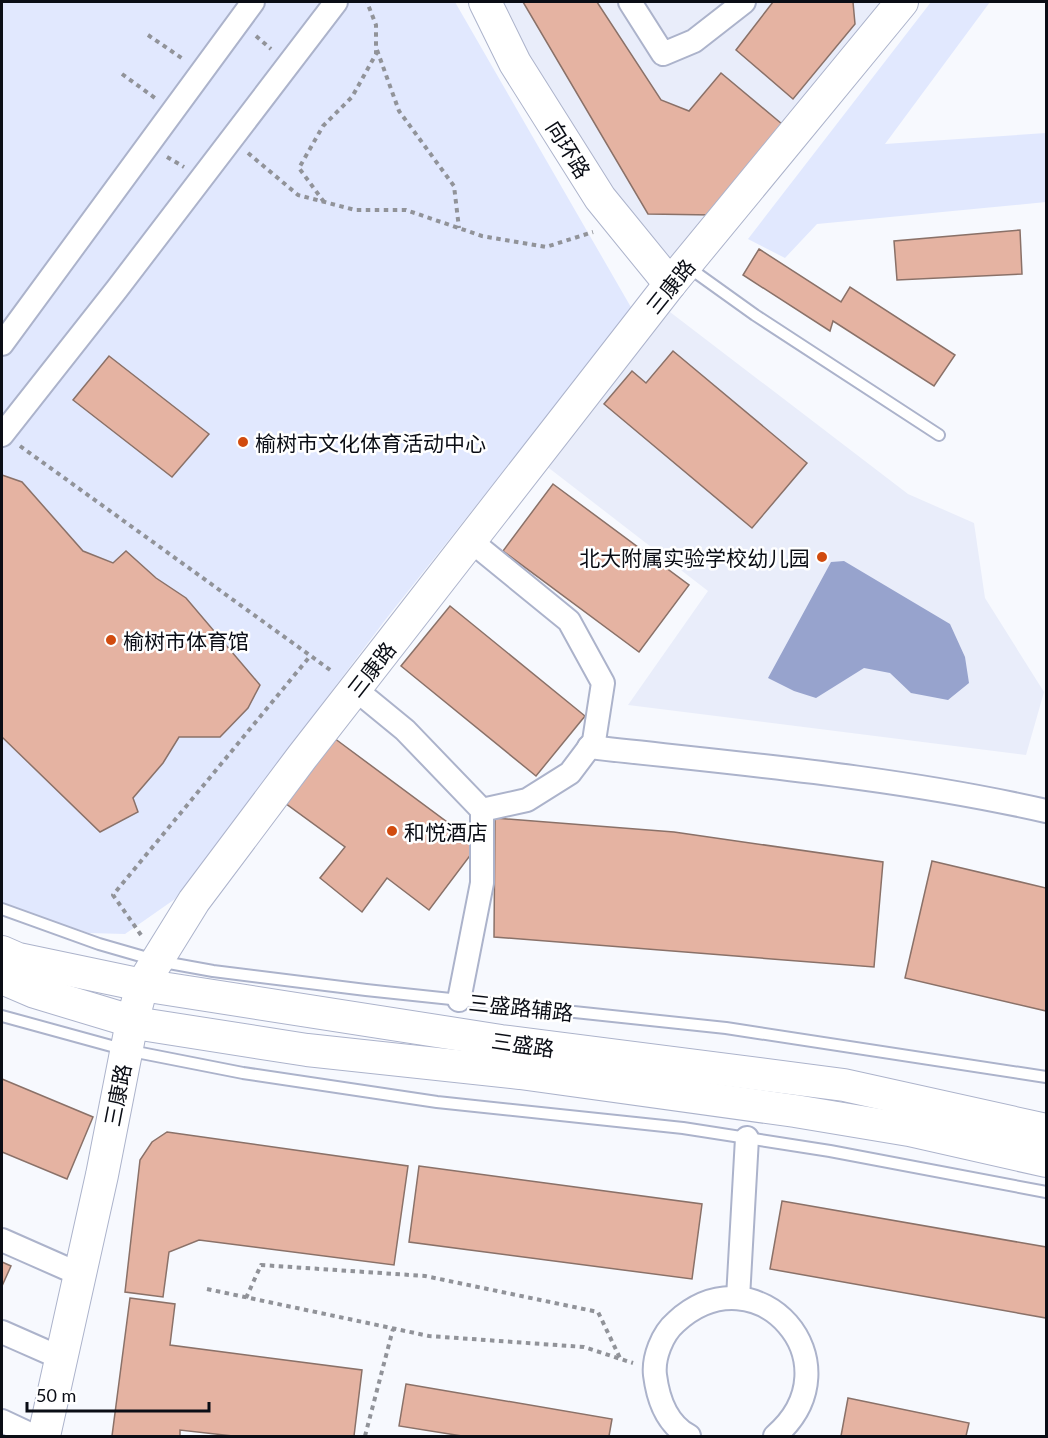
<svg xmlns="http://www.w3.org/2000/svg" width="1048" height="1438" font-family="Lato,'Noto Sans SC',sans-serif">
  <rect width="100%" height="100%" fill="#f7f9fe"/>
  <g fill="#e9edfa">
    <polygon points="485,2 902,2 670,284"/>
    <polygon points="670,312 908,494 974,523 985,598 1044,692 1026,755 628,705 708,591 545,465"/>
  </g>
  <g fill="#e1e8fe">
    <polygon points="2,2 455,2 632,309 386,619 175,899 125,934 89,933 2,904"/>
    <polygon points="931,2 990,2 885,144 1046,133 1046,202 817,224 785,258 748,239"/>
  </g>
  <polygon fill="#97a3cd" points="844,561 950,624 965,657 969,683 948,700 911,693 890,673 864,668 816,698 794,691 768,678 831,562"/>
  <g fill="#e5b3a2" stroke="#8a7168" stroke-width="1.5">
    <polygon points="523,2 597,2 661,100 689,111 721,73 782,124 713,215 648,214"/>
    <polygon points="773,2 853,2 855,24 793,99 736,50"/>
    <polygon points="1020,230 1022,274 897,280 894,241"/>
    <polygon points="759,249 841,302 850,287 955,355 934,386 833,321 830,331 743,275"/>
    <polygon points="673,351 807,463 752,528 604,404 632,371 646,383"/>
    <polygon points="109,356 209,434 172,477 73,400"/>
    <polygon points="2,475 22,482 83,551 113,563 126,551 156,578 186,598 260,685 248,708 220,737 179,737 163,763 133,798 138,812 100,832 2,737"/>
    <polygon points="553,484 689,585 639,652 503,551"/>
    <polygon points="450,606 585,716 536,776 401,666"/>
    <polygon points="334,738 478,845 429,910 387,878 362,912 320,878 345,847 285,803"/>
    <polygon points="495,818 674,832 883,862 874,967 494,937"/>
    <polygon points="932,861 1046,888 1046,1011 905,978"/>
    <polygon points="2,1079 93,1117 67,1179 2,1152"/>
    <polygon points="167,1132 408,1166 394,1265 199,1240 169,1252 163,1297 125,1292 140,1160 152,1142"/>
    <polygon points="419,1166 702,1204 692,1279 409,1242"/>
    <polygon points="782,1201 1046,1247 1046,1318 770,1269"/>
    <polygon points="2,1262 11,1266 2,1286"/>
    <polygon points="130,1298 175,1304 170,1345 362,1370 354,1436 233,1436 180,1430 180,1436 112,1436"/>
    <polygon points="406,1384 612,1419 609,1436 462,1436 399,1426"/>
    <polygon points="848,1398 969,1423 966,1436 841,1436"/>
  </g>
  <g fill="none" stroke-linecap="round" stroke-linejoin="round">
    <defs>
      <g id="lane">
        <polyline points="688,267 755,315 939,435"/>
        <polyline points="2,909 99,944 158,961 213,971 366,990 726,1028 1046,1077"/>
        <polyline points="2,1016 126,1050 243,1073 437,1102 683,1128 830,1151 1046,1192"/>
      </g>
      <g id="street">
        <polyline points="630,2 663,54 694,41 744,2"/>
        <polyline points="2,344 253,2"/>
        <polyline points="2,435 117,289 336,2"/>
        <polyline points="471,541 569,621 603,683 594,741 570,773 527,800 482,810"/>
        <polyline points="355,689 405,730 482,810 482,883 459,1000"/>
        <path d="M589,747C742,764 897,777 1046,811"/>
        <polyline points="2,1240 79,1274"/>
        <polyline points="738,1298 747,1138"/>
        <polyline points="2,1332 61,1358"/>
        <polyline points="2,1421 34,1436"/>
        <path d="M689,1436C667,1424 658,1399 655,1375C653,1358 662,1334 676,1322C757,1248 859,1363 775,1436"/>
      </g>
      <g id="secondary">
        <polyline points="485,2 515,63 600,198 670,284"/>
        <polyline points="2,952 18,959 142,985 501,1041 844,1085 1046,1130"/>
        <polyline points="2,978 35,992 141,1024 307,1050 520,1073 795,1111 909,1130 1046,1161"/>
        <polyline points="44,1436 102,1175 131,1027 142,985 194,901 302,757 670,284 902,2"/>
      </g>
    </defs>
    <use href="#lane" stroke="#acb3cb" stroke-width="14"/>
    <use href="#street" stroke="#acb3cb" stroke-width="26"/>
    <use href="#secondary" stroke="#acb3cb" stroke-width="34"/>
    <g stroke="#919399" stroke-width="4" stroke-dasharray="4.5 4.5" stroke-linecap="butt">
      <polyline points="148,35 183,59"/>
      <polyline points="256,36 271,49"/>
      <polyline points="377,50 399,111 454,186 459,228"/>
      <polyline points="122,74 155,98"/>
      <polyline points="248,153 298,195 355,210 406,210 482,236 546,247 593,232"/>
      <polyline points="167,157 184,167"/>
      <polyline points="324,202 299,168 323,126 352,97 376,54 376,25 367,2"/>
      <polyline points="20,446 333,672"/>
      <polyline points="141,935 113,895 311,655"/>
      <polyline points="207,1289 429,1336 584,1347 633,1363"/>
      <polyline points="246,1298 261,1265 425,1276 598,1312 620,1358"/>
      <polyline points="365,1436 393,1329"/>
    </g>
    <use href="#lane" stroke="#fff" stroke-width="10"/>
    <use href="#street" stroke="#fff" stroke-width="22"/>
    <use href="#secondary" stroke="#fff" stroke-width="32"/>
  </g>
  <g fill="#d14b0e" stroke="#fff" stroke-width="2">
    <circle cx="243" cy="442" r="6"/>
    <circle cx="822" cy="557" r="6"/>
    <circle cx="111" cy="640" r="6"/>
    <circle cx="392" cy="831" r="6"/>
  </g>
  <g text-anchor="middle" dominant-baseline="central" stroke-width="5" stroke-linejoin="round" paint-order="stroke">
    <g font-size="21" fill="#0a0d15" stroke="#fff">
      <text transform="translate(569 149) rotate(58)">向环路</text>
      <text transform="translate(670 286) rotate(-51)">三康路</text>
      <text transform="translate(371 669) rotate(-52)">三康路</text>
      <text transform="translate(521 1007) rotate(6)">三盛路辅路</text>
      <text transform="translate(523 1044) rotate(8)">三盛路</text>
      <text transform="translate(117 1095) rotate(-79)">三康路</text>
    </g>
    <g font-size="21" fill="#0a0d15" stroke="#fff" text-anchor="start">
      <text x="255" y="442">榆树市文化体育活动中心</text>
      <text x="810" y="557" text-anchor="end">北大附属实验学校幼儿园</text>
      <text x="123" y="640">榆树市体育馆</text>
      <text x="404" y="831">和悦酒店</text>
    </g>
  </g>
  <rect width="1048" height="1438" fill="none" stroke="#0a0d15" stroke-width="6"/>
  <path d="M27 1402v9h182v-9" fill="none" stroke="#0a0d15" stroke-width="3"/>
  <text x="36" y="1402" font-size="18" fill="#0a0d15" stroke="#ffffff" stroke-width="4.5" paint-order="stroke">50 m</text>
</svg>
